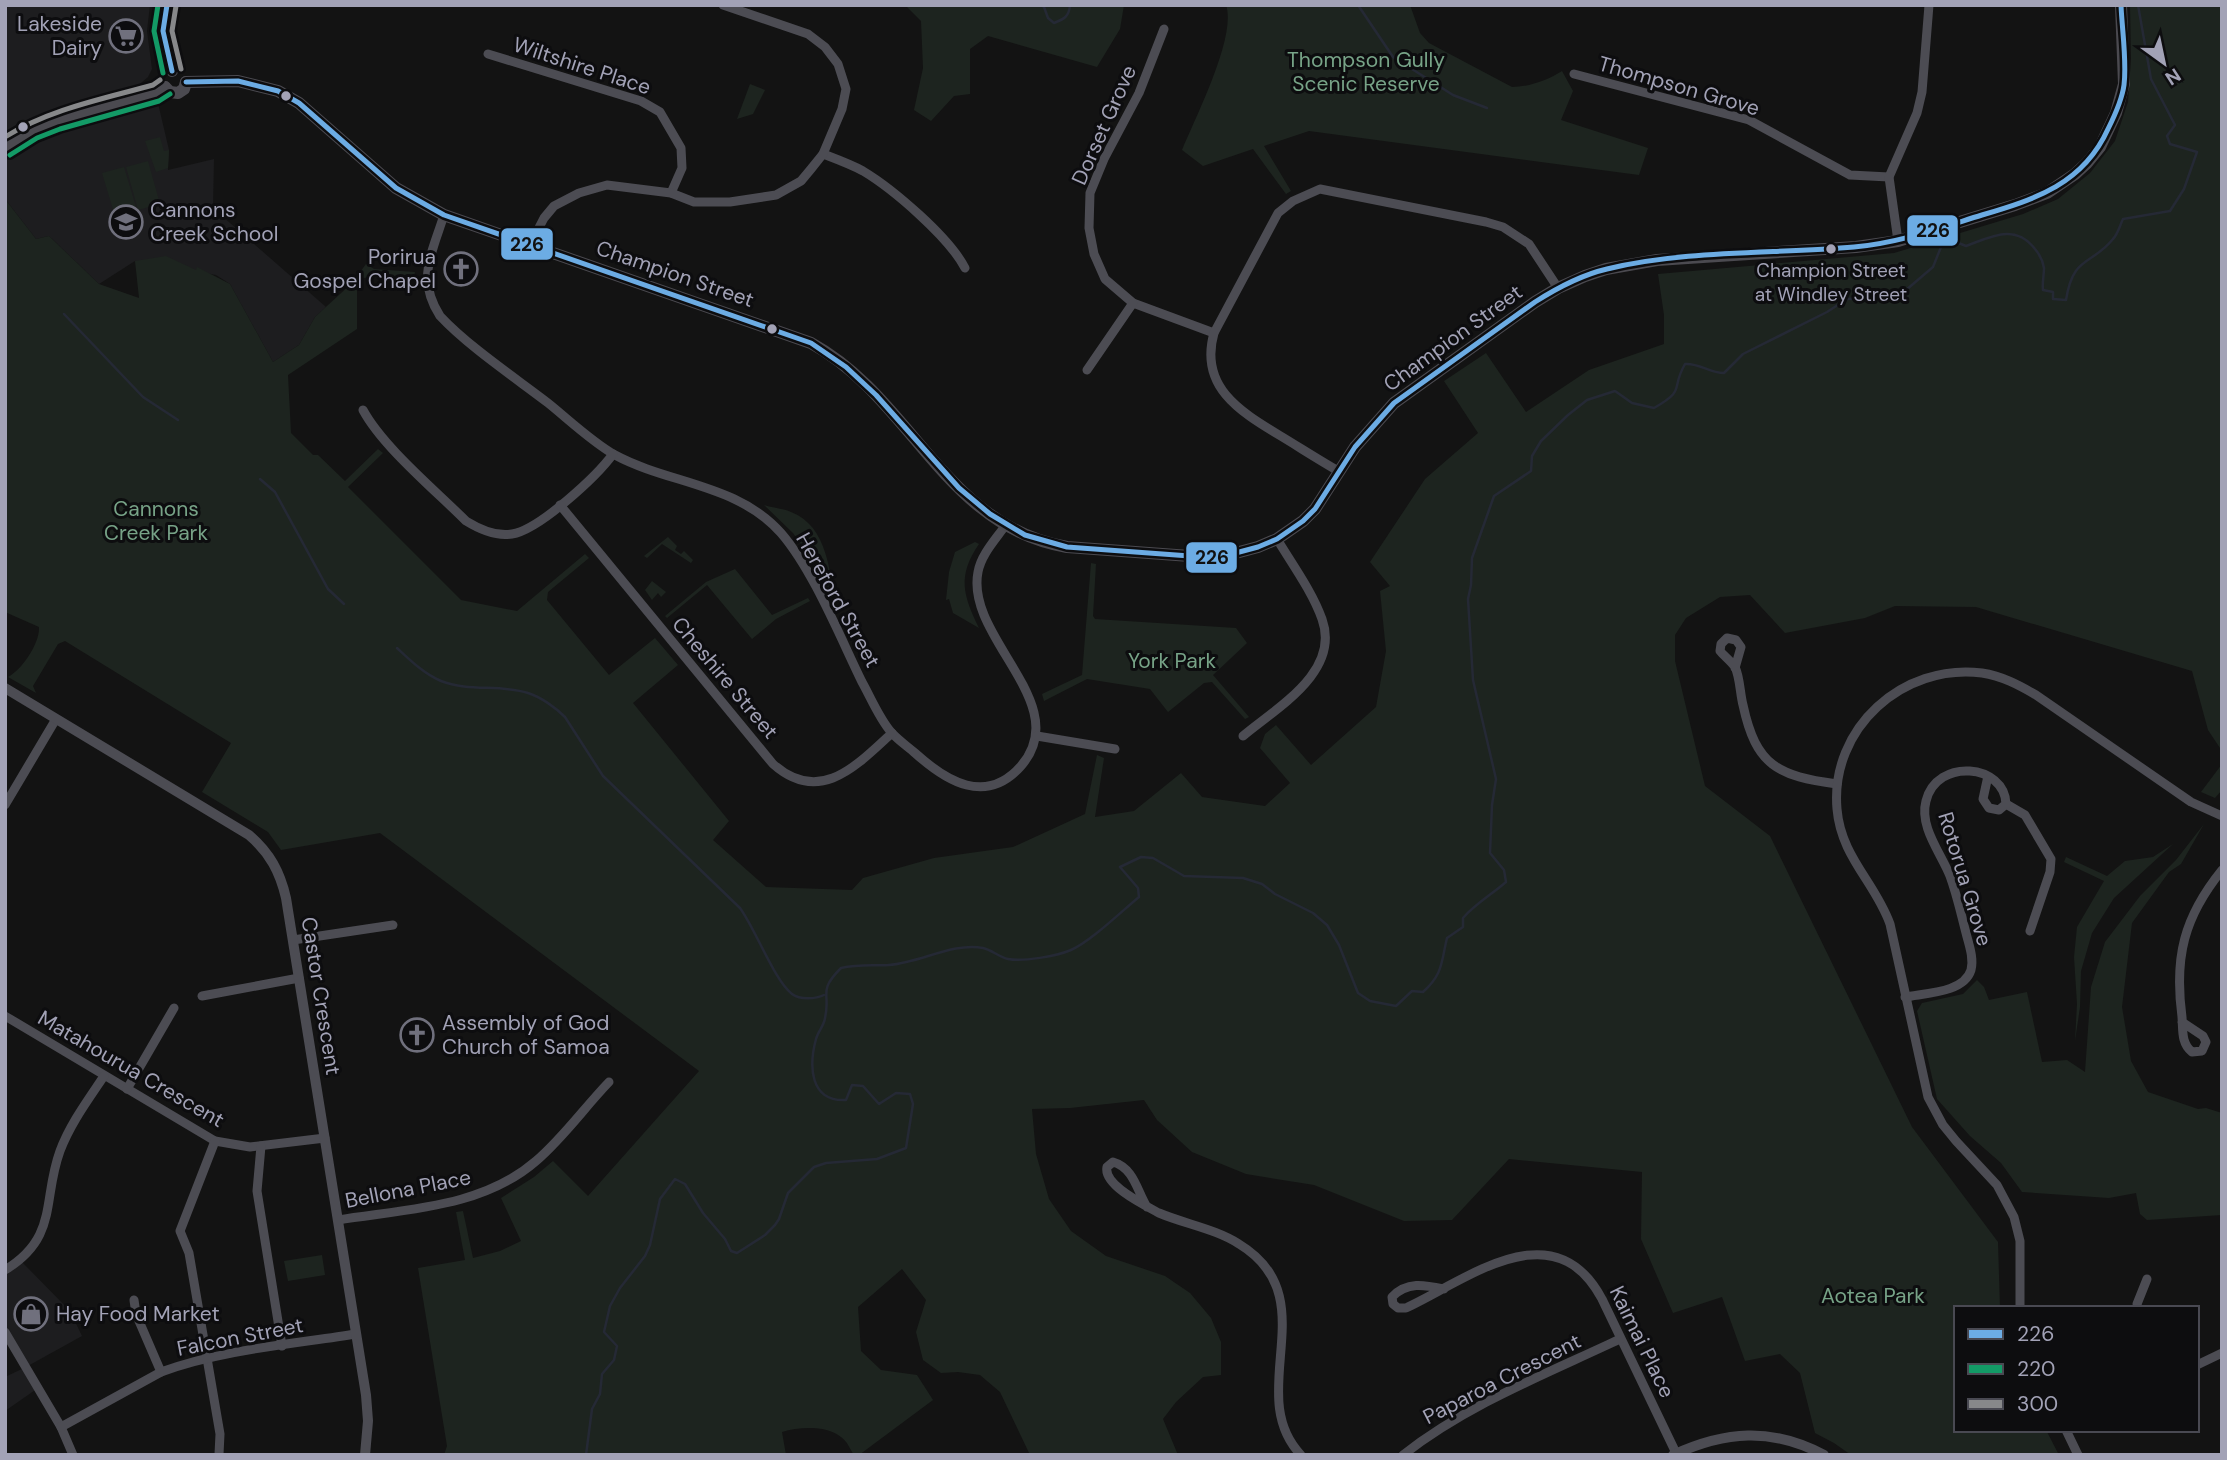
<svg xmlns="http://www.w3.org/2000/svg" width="2227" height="1460" font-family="'DM Sans',sans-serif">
  <rect width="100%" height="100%" fill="#131313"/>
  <g fill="#1d1d1f">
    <polygon points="5,5 150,5 147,31 152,69 148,77 135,88 122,96 44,115 12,128 5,135"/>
    <polygon points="157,99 169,150 168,170 214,159 213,208 326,307 315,317 299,345 273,362 230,284 216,275 135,261 99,284 49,236 36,239 5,199 5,157 18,145 55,128"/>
    <polygon points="20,1260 70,1311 82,1336 26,1367 38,1388 5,1411 5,1377 26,1367 5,1331 5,1270"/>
  </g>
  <g fill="#1d241f">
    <polygon points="905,5 1124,5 1120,29 1097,67 988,36 970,49 970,94 954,96 931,121 914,110 923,68 921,21"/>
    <path d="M1226,5H1410L1420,33L1429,43L1512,87C1529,87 1548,80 1562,71L1573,91L1561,120L1648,148L1639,175L1309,131L1264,146L1291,191L1286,194L1253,149L1203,166L1182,150C1195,118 1237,36 1226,5Z"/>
    <path d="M2130,5H2222V751L2208,730L2192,671L1976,607L1895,606L1865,618L1785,633L1750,595L1720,597L1686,618L1675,635V661L1705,786L1770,836L1912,1127L1998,1242L2000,1308H1956V1430H2046L2059,1455H1851L1834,1443L1815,1433L1800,1373L1780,1354L1745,1361L1722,1297L1673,1313L1641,1239L1642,1172L1509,1159L1452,1220L1404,1221L1314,1185L1246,1174L1192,1152L1157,1120L1144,1100L1070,1108L1032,1109L1036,1154L1049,1199L1071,1231L1106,1256L1165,1276L1190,1293L1211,1318L1221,1342V1375L1203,1377L1176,1402L1163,1419L1178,1455H1030L1000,1392L980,1375L958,1372L941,1373L923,1360L916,1332L926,1300L902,1269L858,1307L861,1351L881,1370L917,1375L933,1400L859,1455H854C850,1449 847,1441 841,1437C826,1425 799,1427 782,1432L786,1455H444L447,1446L418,1268L465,1260L456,1212L463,1211L473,1258L500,1251L521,1241L501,1198L534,1177L553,1161L588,1196L699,1071L380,833L281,850L268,832L202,792L231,743L65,641L58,644L33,686L36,693L8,677C22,670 40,643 39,627L5,612V251L7,248L5,246V199L36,239L49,236L99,284L139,298L135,261L166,256L196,270L197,267L230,284L273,362L299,345L315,317L352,283L366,264L374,269L415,272L414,277L357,278V329L288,375L291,433L313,455H318L345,481L378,449L383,453L348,487L461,600L517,611L585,554L589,558L548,592L547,600L609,675L655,638L678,665L633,703L729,821L713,840L766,887L852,890L863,878L934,858L1013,847L1085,814L1097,755L1104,758L1095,817L1134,811L1181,773L1202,797L1265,806L1290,783L1260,748L1265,734L1276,725L1311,765L1376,707L1386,651L1380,591L1390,586L1370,562L1425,479L1478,433L1444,381L1486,353L1526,412L1589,370L1664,344V315L1658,274L1894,253L2023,214L2058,199L2090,173L2115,141L2128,102L2131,59Z"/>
    <polygon points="750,84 765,90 753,114 737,119"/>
    <polygon points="160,137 164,151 169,150 168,168 156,172 145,141"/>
    <polygon points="148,161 160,204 138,210 126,167"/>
    <polygon points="124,167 137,210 115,216 102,173"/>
    <path d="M764,505C772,508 782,508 791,512C828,526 830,574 836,607L803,547L793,533Z"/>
    <polygon points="668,537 677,546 675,550 681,554 684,551 693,560 691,563 662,544 647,558 644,556"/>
    <path d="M975,542L979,544C957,576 963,595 979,628L953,613L949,599L946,600L949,572L955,552Z"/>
    <polygon points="1091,563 1096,564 1093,616 1095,619 1236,628 1247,643 1213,675 1249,717 1245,719 1212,682 1204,683 1168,712 1150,689 1087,679 1044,701 1042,694 1082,675"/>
    <polygon points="735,569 772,615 808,598 810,601 776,619 752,639 707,585 667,618 665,616 706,582"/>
    <polygon points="652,581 666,592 661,597 658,593 652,600 645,590"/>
    <polygon points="2222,764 2222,790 2215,798 2201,792"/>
    <polygon points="2204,824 2181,864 2169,872 2132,923 2122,1007 2131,1061 2148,1092 2198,1109 2206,1108 2222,1113 2222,1215 2147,1220 2140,1214 2136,1193 2109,1198 2022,1192 2001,1163 1970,1136 1937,1099 1917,1011 1922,1003 1963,994 1977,980 1984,987 1989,1000 2027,992 2042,1062 2067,1060 2085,1072 2091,987 2105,942 2140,896 2176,860"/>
    <polygon points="2173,844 2114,898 2092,933 2081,971 2080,1007 2075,1041 2077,1004 2074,957 2077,927 2104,881 2064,862 2066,857 2107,876 2125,861 2153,857"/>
    <polygon points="322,1255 325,1275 288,1281 284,1261"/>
  </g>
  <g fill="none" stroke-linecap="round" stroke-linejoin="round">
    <g stroke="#252935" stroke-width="2.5">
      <path d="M1040,5L1044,7L1048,18L1054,23C1064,19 1069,17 1070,5"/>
      <polyline points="1358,5 1393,57 1453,95 1487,108"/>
      <polyline points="64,314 143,397 178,420"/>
      <polyline points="260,479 275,492 328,589 344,604"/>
      <path d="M397,648C410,660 424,674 441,681C469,692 501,684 528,693C541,697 556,708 565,717L603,776L740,908C756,930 774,980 792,994C800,1000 816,999 824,995"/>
      <path d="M586,1455L592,1409L600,1394L602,1374L614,1360L617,1346L604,1332L610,1306L620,1288L645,1256L650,1245L660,1199L675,1179L685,1184L703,1213L725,1239L731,1251L737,1253L765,1235L775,1225L779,1219L788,1193L814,1167L826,1163L877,1159L906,1148L913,1104L910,1094L896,1093L879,1104L863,1086L852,1085L846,1100C809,1102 809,1065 816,1039C818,1031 824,1026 825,1018C831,993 817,992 841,968C859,964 871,966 889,965C920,963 953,942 983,948C992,950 999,957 1008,959C1023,962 1057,956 1071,950C1090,942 1122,911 1139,897L1138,888L1120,867L1141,857L1153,858L1184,876L1243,878L1262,884L1275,894L1313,913L1327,925L1339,945L1358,993L1370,1001L1396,1006L1412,991L1423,992C1443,974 1441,963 1447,938L1463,927V918C1475,904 1491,895 1506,882L1504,870L1490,853L1492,805L1496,779L1473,680L1468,599L1471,585L1472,558L1494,496L1531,471L1532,456L1541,441L1568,415L1587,400L1615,391L1632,403L1654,408C1687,389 1670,390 1685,364C1700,363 1709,373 1724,373L1743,354L1827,312L1847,299L1899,296L1933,267L1941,247L1951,240L1966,246C1991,237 2015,223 2035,249C2040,255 2043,261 2044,268C2044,276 2042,283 2043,290L2053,292V299L2066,300C2073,255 2091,266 2113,239C2118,234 2120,225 2123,219L2170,211L2184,189L2197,152L2170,144L2167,136L2175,125L2151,79L2138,5"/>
    </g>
    <g stroke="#4c4c53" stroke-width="9">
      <polyline points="1164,29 1139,93 1104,159 1090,193 1089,228 1094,254 1105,279 1133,303 1214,333"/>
      <polyline points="488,54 641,101 660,112 681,148 682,168 671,193"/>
      <polyline points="1574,74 1749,120 1850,175 1889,177"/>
      <path d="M823,154C836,159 850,164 863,171C893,189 949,237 965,268"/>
      <path d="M444,215C432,253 416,279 440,316C468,346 514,377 548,403C568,419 592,442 615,455C669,484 738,484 781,533C813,570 840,637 862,682C871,698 879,718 891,732C898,740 907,746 915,753C946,781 986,806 1021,766C1075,704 965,638 978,572C981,555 995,540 1005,526"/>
      <polyline points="1898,241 1889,177 1917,113 1922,92 1929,5"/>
      <polyline points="530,245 544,218 554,206 579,193 607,185 671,193 694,202 730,202 776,195 801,181 811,169 823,154 842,109 846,89 838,64 825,47 808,34 723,5"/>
      <polyline points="1087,370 1133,303"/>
      <path d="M363,410C383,447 435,490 466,521C479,529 495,537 512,534C539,530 597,476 613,454"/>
      <path d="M1340,472C1319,460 1299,447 1279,435C1239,411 1199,386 1214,333L1278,213L1293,201L1320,189L1486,222L1503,227L1529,244L1558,288"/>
      <path d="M560,505L773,764C820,806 857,765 892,733"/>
      <path d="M1735,668L1741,647L1736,640L1727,638L1721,644L1720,651C1724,656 1731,661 1735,667C1740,677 1740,694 1743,705C1756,766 1778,776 1837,784"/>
      <polyline points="1037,736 1115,749"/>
      <path d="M1243,736C1276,708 1341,672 1322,619C1312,591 1292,564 1277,539"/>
      <polyline points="2006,804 2025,815 2051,859 2050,872 2030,931"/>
      <polyline points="5,805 56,719"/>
      <polyline points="293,940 393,925"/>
      <polyline points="202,996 299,978"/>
      <path d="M1905,997C1925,993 1964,993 1971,970C1974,958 1969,945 1966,933C1961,914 1957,895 1950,876C1941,853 1919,827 1926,801C1937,757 2005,764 2006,804L1999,810L1989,808L1983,799L1988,776"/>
      <polyline points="5,1016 215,1141 250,1147 325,1138"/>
      <path d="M2182,1022L2203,1036L2206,1042L2202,1051L2192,1052C2181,1043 2183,1030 2182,1017C2174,957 2184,917 2222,870"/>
      <polyline points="127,1089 174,1008"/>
      <polyline points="215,1141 180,1231 189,1253 220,1434 219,1454"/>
      <polyline points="261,1146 257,1191 282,1346"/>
      <path d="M1147,1207C1137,1191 1134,1168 1113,1162L1107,1167C1103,1185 1144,1205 1159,1213C1185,1224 1216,1229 1239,1244C1328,1298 1242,1393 1301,1455"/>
      <path d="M338,1220C405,1209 482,1208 536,1161C563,1138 584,1108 609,1082"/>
      <path d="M5,1270C59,1237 42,1200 60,1151C70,1124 88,1100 104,1076"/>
      <path d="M1444,1289C1425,1285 1407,1281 1392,1297L1393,1304L1398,1308H1406C1468,1279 1554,1209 1602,1299L1676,1453"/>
      <polyline points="134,1300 136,1314 161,1372"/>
      <path d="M2020,1308V1241L2014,1217L1997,1185L1956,1141L1943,1125L1928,1097L1890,924C1875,882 1841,857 1837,809C1830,728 1903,663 1982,673C2002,676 2019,685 2036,695L2191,802L2222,816"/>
      <polyline points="2138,1308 2137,1304 2147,1279"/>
      <polyline points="5,1332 61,1427 73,1455"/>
      <polyline points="2197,1365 2222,1353"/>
      <path d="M61,1427L161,1372C220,1350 293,1344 356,1334"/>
      <polyline points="2066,1430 2078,1455"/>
      <path d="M1403,1455C1468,1404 1546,1374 1620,1339"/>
    </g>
    <g stroke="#4c4c53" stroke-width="10">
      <path d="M5,688L249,835C270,853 280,872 286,898L366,1395L368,1421L365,1455"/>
      <path d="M1673,1455C1725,1431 1771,1427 1824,1455"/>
    </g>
    <g stroke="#4b4a50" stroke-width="12">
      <polyline points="167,5 163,31 172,71"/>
      <path d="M186,82L238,81L278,91L299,103L396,188L444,215L811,343C912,398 945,527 1067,547L1217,558L1258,547L1277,539L1303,521L1315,509L1355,447L1394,403L1535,302L1558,288L1585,276L1606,269L1657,260L1856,247L1898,241L2015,205L2047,193L2075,174L2087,163L2100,147L2116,113L2124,84L2121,5"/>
      <polyline points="165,87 170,92 178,93 184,89 186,82"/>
      <polyline points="5,148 33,130 57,121 157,93 165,87"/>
    </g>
    <defs>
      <g id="bus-1">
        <polyline points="167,5 163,31 172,71"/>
        <path d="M186,82L238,81L278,91L299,103L396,188L444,215L811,343L846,367L876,395L959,488L990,514L1025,535L1067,547L1217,558L1258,547L1277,539L1303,521L1315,509L1355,447L1394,403L1535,302C1557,288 1581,275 1607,269C1684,250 1775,254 1854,247C1899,243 1940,228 1982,215C2036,199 2083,184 2108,129C2115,115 2122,100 2124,85C2127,61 2122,30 2121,5"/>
      </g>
      <g id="bus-2">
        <polyline points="158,5 154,31 163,73"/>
        <polyline points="10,155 37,138 60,129 159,101 170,94"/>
      </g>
      <g id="bus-3">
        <polyline points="176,6 172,31 181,69"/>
        <path d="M5,137C50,109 103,99 153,85L160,80"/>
      </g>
    </defs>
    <use href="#bus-1" stroke="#0d0d0f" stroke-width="10"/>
    <use href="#bus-2" stroke="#0d0d0f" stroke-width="10"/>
    <use href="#bus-3" stroke="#0d0d0f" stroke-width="10"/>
    <use href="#bus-1" stroke="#6cace4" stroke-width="5"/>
    <use href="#bus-2" stroke="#139a66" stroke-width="5"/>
    <use href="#bus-3" stroke="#87888a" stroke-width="5"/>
  </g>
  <defs>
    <symbol id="supermarket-ring" viewBox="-11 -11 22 22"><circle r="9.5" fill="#0d0d0f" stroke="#70707d" stroke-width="1.5"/><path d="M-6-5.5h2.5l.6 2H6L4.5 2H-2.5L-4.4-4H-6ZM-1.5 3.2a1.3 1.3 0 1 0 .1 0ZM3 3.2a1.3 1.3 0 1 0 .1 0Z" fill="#70707d"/></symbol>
    <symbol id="school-ring" viewBox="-11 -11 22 22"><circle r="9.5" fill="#0d0d0f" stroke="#70707d" stroke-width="1.5"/><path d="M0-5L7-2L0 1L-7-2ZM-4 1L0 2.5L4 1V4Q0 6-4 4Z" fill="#70707d"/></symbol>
    <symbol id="church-ring" viewBox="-11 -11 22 22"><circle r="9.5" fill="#0d0d0f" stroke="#70707d" stroke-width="1.5"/><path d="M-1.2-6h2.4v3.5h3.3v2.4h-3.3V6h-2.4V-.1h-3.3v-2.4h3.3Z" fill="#70707d"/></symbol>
    <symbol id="shop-ring" viewBox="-11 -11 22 22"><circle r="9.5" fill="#0d0d0f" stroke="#70707d" stroke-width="1.5"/><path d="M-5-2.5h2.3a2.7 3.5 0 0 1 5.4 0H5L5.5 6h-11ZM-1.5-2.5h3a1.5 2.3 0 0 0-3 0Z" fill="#70707d"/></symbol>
  </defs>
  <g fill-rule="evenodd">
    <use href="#supermarket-ring" x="107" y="17" width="38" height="38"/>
    <use href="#school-ring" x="107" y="203" width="38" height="38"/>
    <use href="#church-ring" x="442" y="250" width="38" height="38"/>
    <use href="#church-ring" x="398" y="1016" width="38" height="38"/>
    <use href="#shop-ring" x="12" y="1295" width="38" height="38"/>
  </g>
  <g fill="#a2a2b6" stroke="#0d0d0f" stroke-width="2.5">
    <circle cx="286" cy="96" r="6"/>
    <circle cx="23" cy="127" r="6"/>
    <circle cx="1831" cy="249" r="6"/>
    <circle cx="772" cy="329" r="6"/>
  </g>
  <g text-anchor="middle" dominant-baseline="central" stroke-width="6" stroke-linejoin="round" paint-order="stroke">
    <g font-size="19" fill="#a2a2b6" stroke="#0d0d0f">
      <text x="1831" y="270">Champion Street<tspan x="1831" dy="24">at Windley Street</tspan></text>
    </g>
    <g font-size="21" fill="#a2a2b6" stroke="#0d0d0f" text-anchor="start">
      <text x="102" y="24" text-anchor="end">Lakeside<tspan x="102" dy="24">Dairy</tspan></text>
      <text x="150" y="210">Cannons<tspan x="150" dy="24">Creek School</tspan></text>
      <text x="436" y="257" text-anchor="end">Porirua<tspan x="436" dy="24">Gospel Chapel</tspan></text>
      <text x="442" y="1023">Assembly of God<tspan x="442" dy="24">Church of Samoa</tspan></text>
      <text x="56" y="1314">Hay Food Market</text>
    </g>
    <g font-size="21" fill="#77a387" stroke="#0d0d0f">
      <text x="1366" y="60">Thompson Gully<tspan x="1366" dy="24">Scenic Reserve</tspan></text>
      <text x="156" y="509">Cannons<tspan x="156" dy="24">Creek Park</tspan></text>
      <text x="1172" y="661">York Park</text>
      <text x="1873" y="1296">Aotea Park</text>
    </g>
    <g font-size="21" fill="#a2a2b6" stroke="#0d0d0f">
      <text transform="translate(582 66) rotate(18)">Wiltshire Place</text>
      <text transform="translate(1679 86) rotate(16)">Thompson Grove</text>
      <text transform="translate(1104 125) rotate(-66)">Dorset Grove</text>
      <text transform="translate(675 274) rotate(19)">Champion Street</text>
      <text transform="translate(1453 338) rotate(-36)">Champion Street</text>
      <text transform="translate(838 600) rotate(61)">Hereford Street</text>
      <text transform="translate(725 678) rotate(50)">Cheshire Street</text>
      <text transform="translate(1965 879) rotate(73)">Rotorua Grove</text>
      <text transform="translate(321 996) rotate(81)">Castor Crescent</text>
      <text transform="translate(131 1069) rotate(30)">Matahourua Crescent</text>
      <text transform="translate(408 1189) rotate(-11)">Bellona Place</text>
      <text transform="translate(240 1337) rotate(-11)">Falcon Street</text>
      <text transform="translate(1642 1342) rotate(64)">Kaimai Place</text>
      <text transform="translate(1502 1379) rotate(-27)">Paparoa Crescent</text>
    </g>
  </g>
  <g stroke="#0d0d0f" stroke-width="2.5">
    <rect x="1906" y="214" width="53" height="33" rx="7" fill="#6cace4"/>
    <rect x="500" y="227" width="54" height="34" rx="7" fill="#6cace4"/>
    <rect x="1185" y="541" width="53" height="33" rx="7" fill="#6cace4"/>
  </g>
  <g font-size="19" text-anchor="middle" font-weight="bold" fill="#111">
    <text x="1933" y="237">226</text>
    <text x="527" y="251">226</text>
    <text x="1212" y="564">226</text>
  </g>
  <rect width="2227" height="1460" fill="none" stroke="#a2a2b6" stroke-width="14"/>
  <rect x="1954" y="1306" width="245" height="126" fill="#0d0d0f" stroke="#494952" stroke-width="2"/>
  <rect x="1968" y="1329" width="35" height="10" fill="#6cace4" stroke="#494952" stroke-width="2"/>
  <text x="2017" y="1341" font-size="21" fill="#a2a2b6">226</text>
  <rect x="1968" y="1364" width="35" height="10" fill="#139a66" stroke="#494952" stroke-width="2"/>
  <text x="2017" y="1376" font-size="21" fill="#a2a2b6">220</text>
  <rect x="1968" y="1399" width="35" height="10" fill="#87888a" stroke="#494952" stroke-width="2"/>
  <text x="2017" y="1411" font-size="21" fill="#a2a2b6">300</text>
  <g transform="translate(2164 63) rotate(147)" stroke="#0d0d0f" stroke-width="5" paint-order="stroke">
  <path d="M0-5L12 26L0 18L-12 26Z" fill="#a2a2b6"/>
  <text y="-10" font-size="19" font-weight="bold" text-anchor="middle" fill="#a2a2b6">N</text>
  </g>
</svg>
